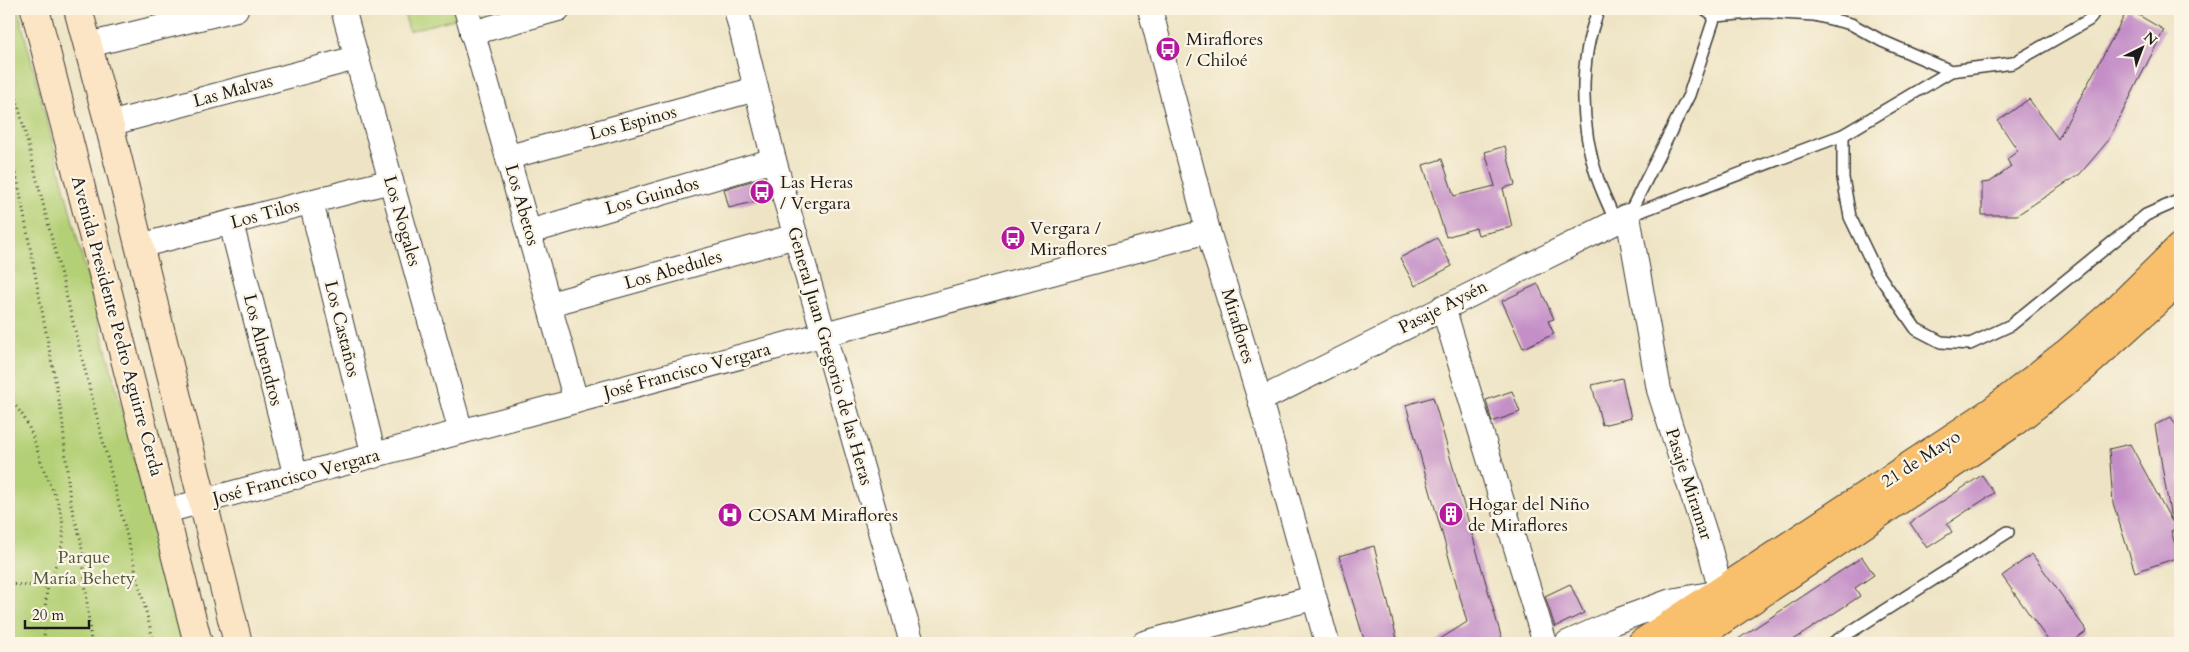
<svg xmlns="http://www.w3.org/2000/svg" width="2189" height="652" font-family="Cardo,serif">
  <rect width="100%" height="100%" fill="#fcf5e5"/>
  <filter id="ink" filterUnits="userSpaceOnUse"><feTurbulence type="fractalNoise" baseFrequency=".02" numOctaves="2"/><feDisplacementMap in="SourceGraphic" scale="10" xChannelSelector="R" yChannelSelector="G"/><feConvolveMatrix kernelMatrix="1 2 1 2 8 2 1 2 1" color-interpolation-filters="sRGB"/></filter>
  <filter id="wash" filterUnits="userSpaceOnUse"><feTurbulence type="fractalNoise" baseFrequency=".0096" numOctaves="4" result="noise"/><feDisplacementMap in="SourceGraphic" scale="20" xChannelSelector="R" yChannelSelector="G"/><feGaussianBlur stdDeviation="1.12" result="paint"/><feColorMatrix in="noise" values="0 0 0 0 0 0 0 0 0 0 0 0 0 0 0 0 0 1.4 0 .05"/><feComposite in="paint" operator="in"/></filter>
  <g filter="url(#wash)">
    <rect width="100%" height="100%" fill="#eee4c5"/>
    <g fill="#b4d076" stroke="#687649">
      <polygon points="9,9 18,9 182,643 9,643"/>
      <polygon points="403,9 455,9 458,18 409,31"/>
    </g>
    <g id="blocks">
      <g fill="#c48fc7">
        <polygon points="2128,9 2164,30 2108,141 2080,174 2017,215 1982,215 1982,183 1990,182 2011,167 2007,159 2018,151 1998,121 2029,99 2058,139"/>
        <polygon points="1505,146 1515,185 1503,188 1512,227 1478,235 1476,228 1446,237 1423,165 1442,159 1454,196 1495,186 1485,152"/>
        <polygon points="755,180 760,200 729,208 724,189"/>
        <polygon points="1437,238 1452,266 1415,286 1400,258"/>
        <polygon points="1538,284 1554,319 1548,321 1554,334 1523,348 1502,301"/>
        <polygon points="1622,378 1631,418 1602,425 1592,385"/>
        <polygon points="1512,391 1520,412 1492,422 1486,400"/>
        <polygon points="1433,397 1503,643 1434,643 1467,622 1406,405"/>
        <polygon points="2171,417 2180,431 2180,518 2171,519 2155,425"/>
        <polygon points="2130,444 2176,529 2171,531 2179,557 2135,572 2113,503 2109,449"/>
        <polygon points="1982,475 1994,493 1947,524 1952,532 1927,548 1910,523"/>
        <polygon points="1374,546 1398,643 1365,643 1339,556"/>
        <polygon points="2032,554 2087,631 2071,643 2050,643 2002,576"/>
        <polygon points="1862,557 1874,575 1855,588 1860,596 1789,643 1732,643"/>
        <polygon points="1570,584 1584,613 1555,627 1545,596"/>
      </g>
    </g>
  </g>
  <g filter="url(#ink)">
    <use href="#blocks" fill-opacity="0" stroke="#3c3a35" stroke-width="1"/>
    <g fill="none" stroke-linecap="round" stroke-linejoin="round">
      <defs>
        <g id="service">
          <path d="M1599,9C1578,60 1580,127 1598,180C1603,194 1610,208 1616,223"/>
          <polyline points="1705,9 1715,16 1764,12 1814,15 1851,24 1882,41 1951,71"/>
          <polyline points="1843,135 1843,178 1850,217 1876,271 1916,329 1941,342 1970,344 2011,325 2146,215 2180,200"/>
          <polyline points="1628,216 1843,135 1951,71 2013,63 2089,20 2096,9"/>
          <polyline points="1628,216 1689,95 1715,16"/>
          <polyline points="1833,643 2008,532"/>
        </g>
        <g id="minor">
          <polyline points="343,9 461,432"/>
          <polyline points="466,9 576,401"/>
          <polyline points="736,9 774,160 912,643"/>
          <polyline points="1150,9 1208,231 1260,400 1327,643"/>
          <polyline points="472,33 558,9"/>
          <polyline points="88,45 236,9"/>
          <polyline points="109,124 356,58"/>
          <polyline points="509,157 756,89"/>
          <polyline points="311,202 374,456"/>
          <polyline points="231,223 296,477"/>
          <polyline points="529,232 774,160"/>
          <polyline points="139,246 391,181"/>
          <polyline points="550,304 796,236"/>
          <polyline points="1443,307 1545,643"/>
          <polyline points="1260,400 1628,216 1659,390 1709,546 1721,592 1671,601 1614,622 1567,643"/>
          <polyline points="166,511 1208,231"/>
          <polyline points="1144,643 1313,598"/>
        </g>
        <g id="secondary">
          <polyline points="35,9 198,643"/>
          <polyline points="78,9 109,124 238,643"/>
        </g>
        <g id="primary">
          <polyline points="1642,643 1991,412 2069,351 2120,306 2180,247"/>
          <polyline points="1688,643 2009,426 2082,369 2180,280"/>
        </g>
      </defs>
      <use href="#service" stroke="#3c3a35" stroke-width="14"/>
      <use href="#minor" stroke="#3c3a35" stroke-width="26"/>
      <use href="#secondary" stroke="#3c3a35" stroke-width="30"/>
      <use href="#primary" stroke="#3c3a35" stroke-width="30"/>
      <g stroke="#3c3a35" stroke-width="3" stroke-dasharray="1 4" stroke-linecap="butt">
        <polyline points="9,69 154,643"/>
        <polyline points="9,155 18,183 62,417 70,501 81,541 91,643"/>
        <path d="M9,399C34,423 34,448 47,477C56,496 65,517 63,539C61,556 53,570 48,586C44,604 45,625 44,643"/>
        <polyline points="9,584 48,587"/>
      </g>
      <use href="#service" stroke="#fff" stroke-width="11"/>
      <use href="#minor" stroke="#fff" stroke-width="24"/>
      <use href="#secondary" stroke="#fce5c4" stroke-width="28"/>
      <use href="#primary" stroke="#f8bf6c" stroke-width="28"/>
    </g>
  </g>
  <defs>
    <symbol id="bus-disc" viewBox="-11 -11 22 22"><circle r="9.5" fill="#b5179e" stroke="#fcf5e5"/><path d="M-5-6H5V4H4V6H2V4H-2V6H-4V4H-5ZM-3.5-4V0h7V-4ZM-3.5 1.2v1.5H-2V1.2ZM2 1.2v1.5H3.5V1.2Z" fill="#fff"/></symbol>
    <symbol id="building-disc" viewBox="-11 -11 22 22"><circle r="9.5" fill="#b5179e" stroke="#fcf5e5"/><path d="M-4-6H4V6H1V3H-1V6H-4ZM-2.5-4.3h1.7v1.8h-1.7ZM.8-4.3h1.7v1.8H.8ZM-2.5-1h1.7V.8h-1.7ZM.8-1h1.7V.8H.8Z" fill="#fff"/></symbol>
    <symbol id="hospital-disc" viewBox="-11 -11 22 22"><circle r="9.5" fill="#b5179e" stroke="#fcf5e5"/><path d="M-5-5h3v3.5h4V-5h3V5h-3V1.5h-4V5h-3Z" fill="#fff"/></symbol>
  </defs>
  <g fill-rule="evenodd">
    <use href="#bus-disc" x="1154" y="35" width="28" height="28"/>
    <use href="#bus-disc" x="748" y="178" width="28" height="28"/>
    <use href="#bus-disc" x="999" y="224" width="28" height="28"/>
    <use href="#building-disc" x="1437" y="500" width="28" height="28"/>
    <use href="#hospital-disc" x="716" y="501" width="28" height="28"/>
  </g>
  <g text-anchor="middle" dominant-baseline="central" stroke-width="4.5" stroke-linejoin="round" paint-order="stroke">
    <g font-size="18" fill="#1c1c1c" stroke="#fcf5e5" text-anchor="start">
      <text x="1186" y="39">Miraflores<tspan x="1186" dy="21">/ Chiloé</tspan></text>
      <text x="780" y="182">Las Heras<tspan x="780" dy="21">/ Vergara</tspan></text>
      <text x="1030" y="228">Vergara /<tspan x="1030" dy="21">Miraflores</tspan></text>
      <text x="1468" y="504">Hogar del Niño<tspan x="1468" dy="21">de Miraflores</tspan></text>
      <text x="748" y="515">COSAM Miraflores</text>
    </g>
    <g font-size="18" fill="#1c1c1c" stroke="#fcf5e5">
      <text transform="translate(233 91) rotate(-15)">Las Malvas</text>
      <text transform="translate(633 123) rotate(-15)">Los Espinos</text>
      <text transform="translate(652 196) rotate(-16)">Los Guindos</text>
      <text transform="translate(522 205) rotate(74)">Los Abetos</text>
      <text transform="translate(265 214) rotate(-15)">Los Tilos</text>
      <text transform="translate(402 221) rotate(74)">Los Nogales</text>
      <text transform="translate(673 270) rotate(-16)">Los Abedules</text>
      <text transform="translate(1443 307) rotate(-27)">Pasaje Aysén</text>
      <text transform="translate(117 326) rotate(75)">Avenida Presidente Pedro Aguirre Cerda</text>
      <text transform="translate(1238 326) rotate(73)">Miraflores</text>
      <text transform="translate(342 329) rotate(76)">Los Castaños</text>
      <text transform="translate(263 350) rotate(76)">Los Almendros</text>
      <text transform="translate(830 356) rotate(74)">General Juan Gregorio de las Heras</text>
      <text transform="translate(687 371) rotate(-15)">José Francisco Vergara</text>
      <text transform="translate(1921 459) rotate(-33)">21 de Mayo</text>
      <text transform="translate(296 477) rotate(-15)">José Francisco Vergara</text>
      <text transform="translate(1689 484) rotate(72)">Pasaje Miramar</text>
    </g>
    <g font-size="18" fill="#515b3c" stroke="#fcf5e5">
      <text x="84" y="557">Parque<tspan x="84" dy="21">María Behety</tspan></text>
    </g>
  </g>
  <rect width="2189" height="652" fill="none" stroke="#fcf5e5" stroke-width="30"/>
  <g transform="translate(2142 48) rotate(42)" stroke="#fcf5e5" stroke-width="4" paint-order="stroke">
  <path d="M0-4L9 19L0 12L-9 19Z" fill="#1c1c1c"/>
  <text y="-8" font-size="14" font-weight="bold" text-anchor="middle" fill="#1c1c1c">N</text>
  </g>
  <path d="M25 620v8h64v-8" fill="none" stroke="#1c1c1c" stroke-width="2.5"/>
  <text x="32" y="620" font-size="15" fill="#1c1c1c" stroke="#fcf5e5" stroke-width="4" paint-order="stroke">20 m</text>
</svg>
